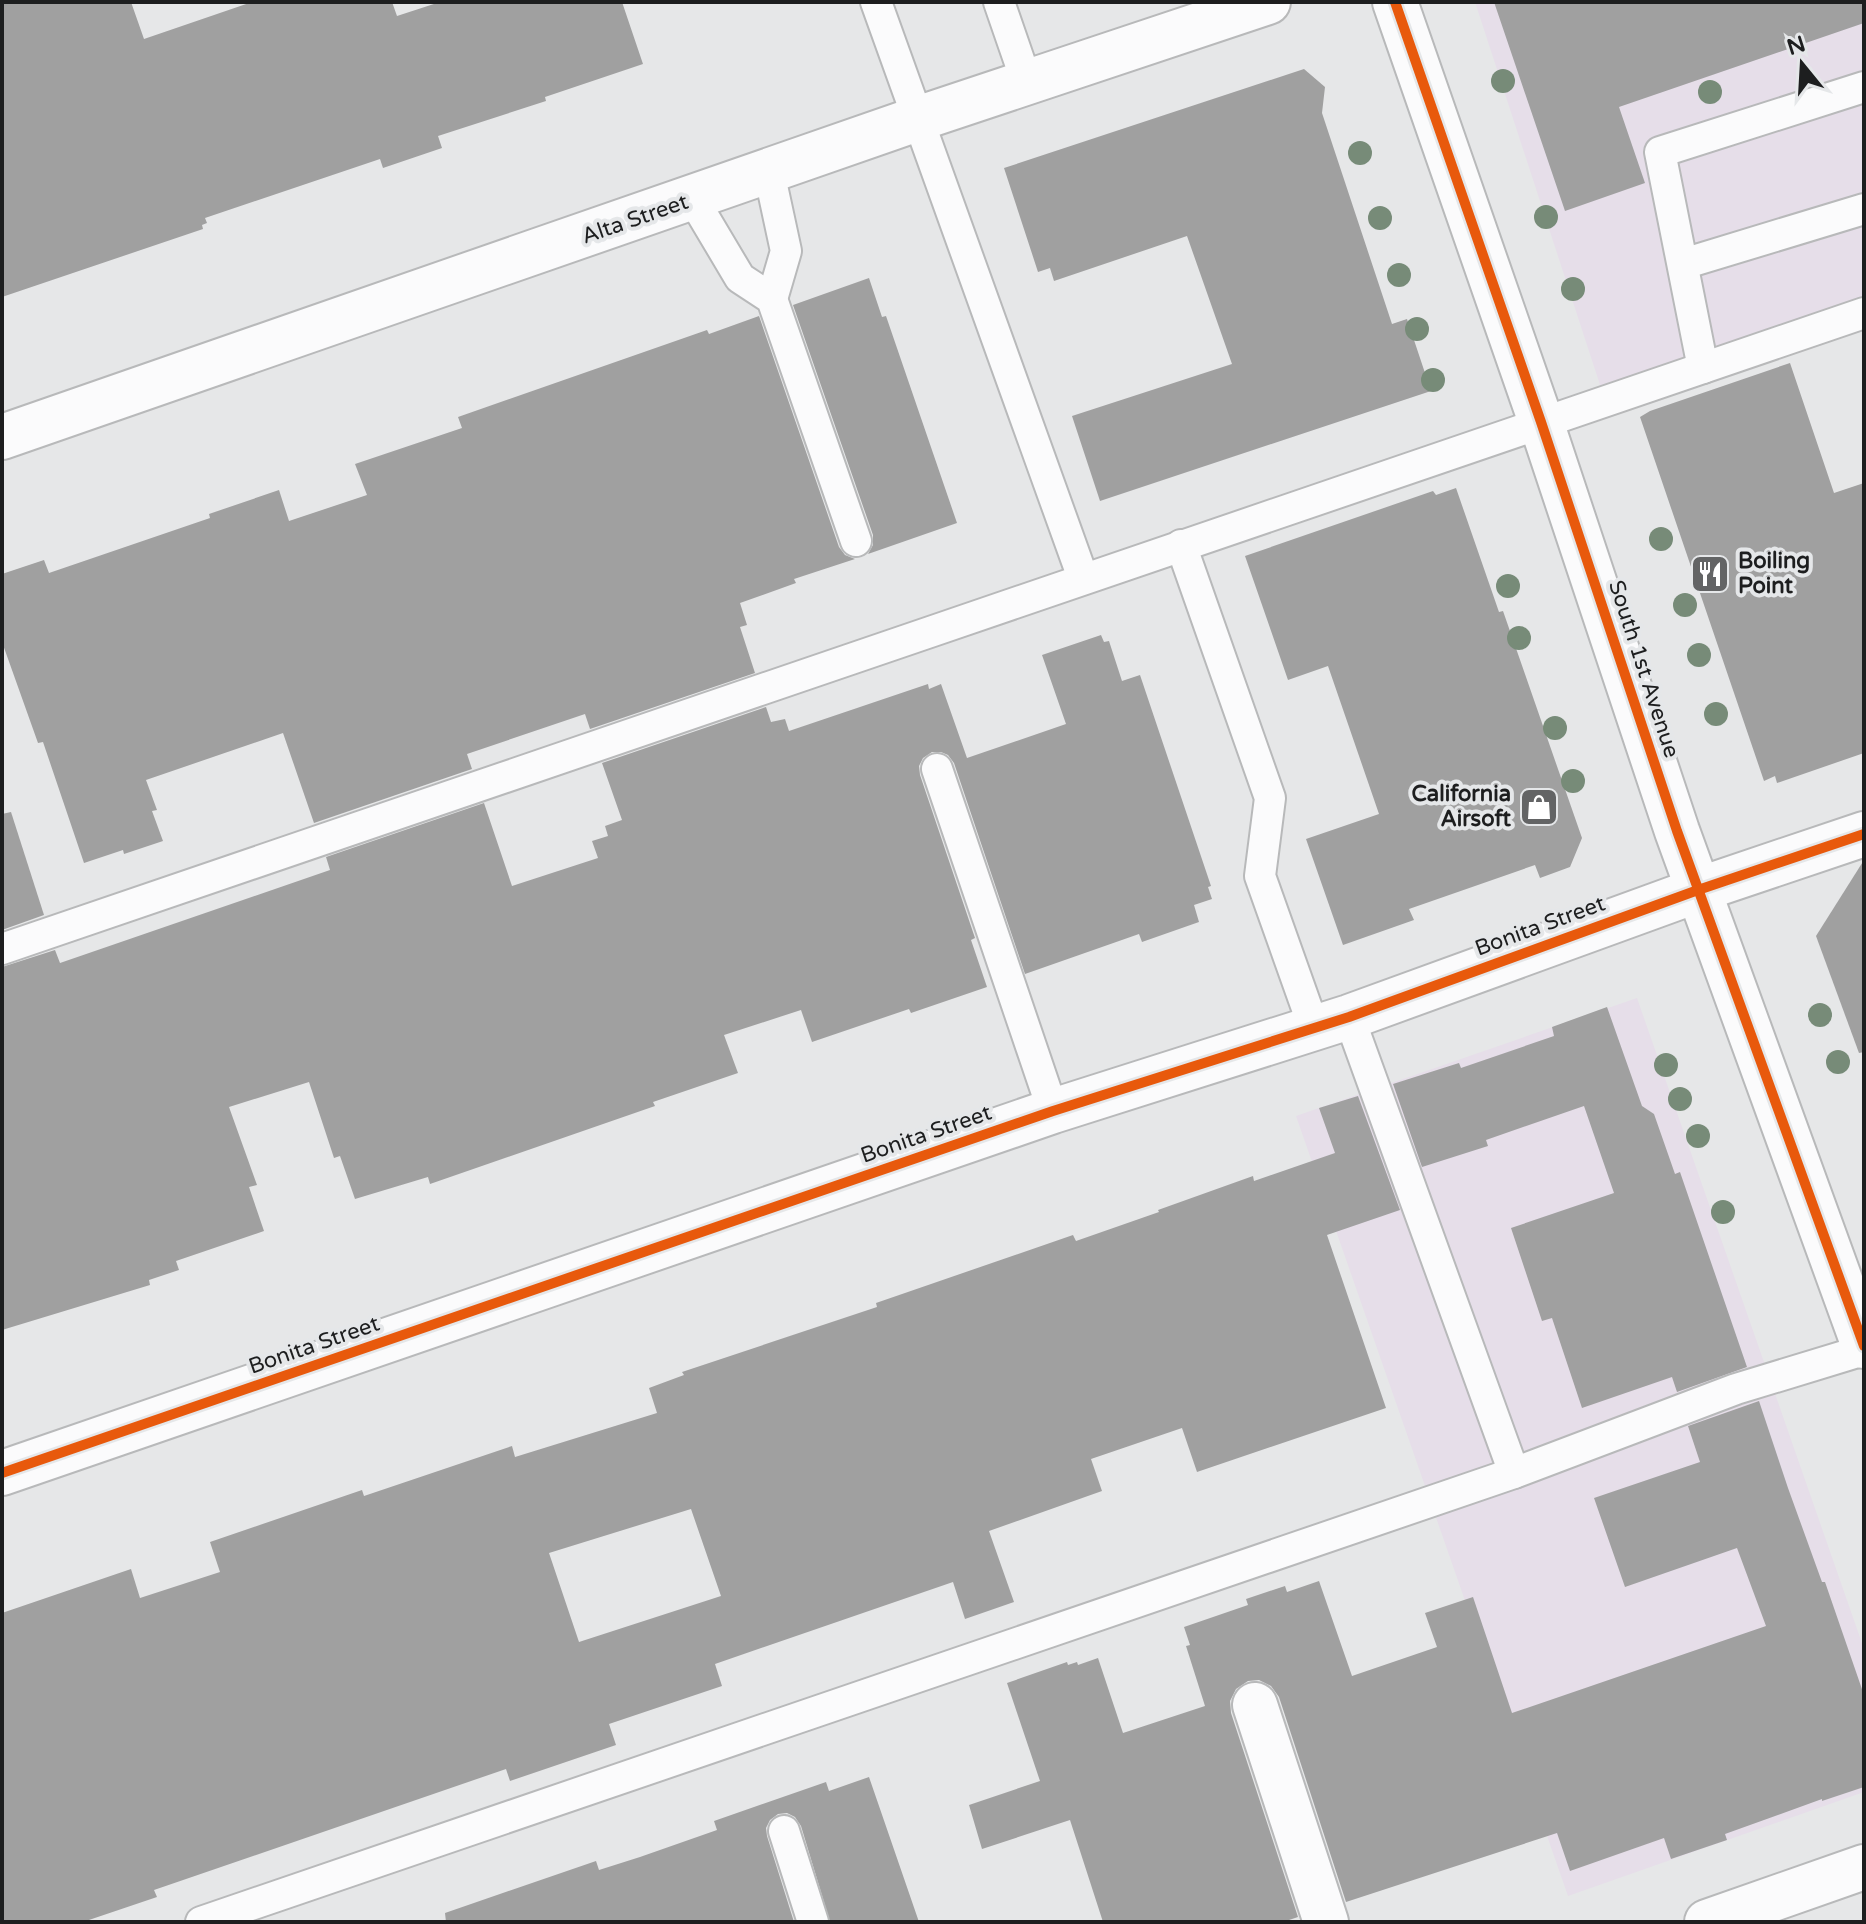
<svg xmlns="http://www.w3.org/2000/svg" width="1866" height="1924" font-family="'Varela Round',sans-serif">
  <rect width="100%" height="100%" fill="#e6e7e8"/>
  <g fill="#e6dee9">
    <polygon points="1475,2 1864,2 1864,297 1603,394"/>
    <polygon points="1637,998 1864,1649 1864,1792 1568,1896 1296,1116"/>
  </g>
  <g fill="#a0a0a0" fill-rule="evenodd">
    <polygon points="2,2 131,2 144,39 252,2 392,2 397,16 440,2 622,2 643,64 545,97 546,101 438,136 442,148 383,168 380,159 205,218 207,223 202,225 203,229 2,297"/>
    <polygon points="1494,2 1864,2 1864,23 1619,107 1645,183 1565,211"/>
    <polygon points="1304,69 1325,87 1322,113 1392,324 1407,319 1431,391 1100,501 1072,416 1232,364 1187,236 1054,281 1050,268 1038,272 1004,168"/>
    <polygon points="869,278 882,317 886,316 957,523 868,554 873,545 873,535 793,305"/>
    <polygon points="759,316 839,547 845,555 855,559 794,579 796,583 740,603 747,625 740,627 755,673 590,729 585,714 467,754 472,769 314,823 283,733 146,780 157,810 152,811 163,841 124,854 123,850 84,863 43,742 38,743 2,642 2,574 44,560 49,573 210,518 209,514 279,490 289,521 367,495 355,464 462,428 458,417 707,330 709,334"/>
    <polygon points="1790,363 1834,493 1864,483 1864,753 1777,783 1775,776 1764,781 1640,417 1650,411"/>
    <polygon points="1456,488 1499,612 1503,611 1582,838 1570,867 1540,878 1535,865 1409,909 1414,920 1343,945 1306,839 1379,814 1328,666 1288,680 1245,556 1433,491 1436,495"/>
    <polygon points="1101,635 1104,642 1109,641 1122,681 1140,675 1211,886 1208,887 1212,899 1194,905 1199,922 1142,942 1139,934 1025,974 954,763 948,755 941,752 932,752 923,758 919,766 920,775 975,938 971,940 987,987 911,1013 909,1009 812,1042 801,1010 724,1035 738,1073 653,1102 655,1106 430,1184 428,1177 355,1199 340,1156 334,1158 309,1082 229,1107 257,1185 249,1187 264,1231 176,1261 179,1270 149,1280 150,1285 2,1330 2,967 55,950 60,963 330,870 326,857 484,803 512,886 598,858 592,841 608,836 605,826 622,820 602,763 766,707 771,722 785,719 789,731 928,684 929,689 941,684 967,758 1066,724 1042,655"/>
    <polygon points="11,812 44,915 2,930 2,814"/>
    <polygon points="1864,860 1864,1052 1859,1053 1816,936"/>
    <polygon points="1607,1007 1642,1106 1654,1114 1675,1174 1680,1172 1747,1367 1677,1392 1672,1377 1582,1408 1552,1318 1542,1321 1511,1228 1614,1193 1584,1106 1486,1140 1488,1146 1422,1167 1393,1084 1459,1063 1461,1068 1554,1036 1552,1027"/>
    <path d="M1358,1096L1400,1210L1327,1235L1386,1408L1197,1472L1182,1428L1091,1459L1102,1491L989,1531L1014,1602L965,1619L953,1582L715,1664L722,1686L609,1724L616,1745L510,1781L506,1769L154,1890L157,1897L83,1922H2V1613L131,1569L140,1598L220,1572L210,1542L362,1490L364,1496L512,1446L515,1457L657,1413L649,1388L684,1375L682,1372L877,1307L876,1303L1073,1235L1076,1241L1159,1212L1158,1210L1253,1176L1254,1181L1335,1153L1319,1108ZM691,1509L721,1596L579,1642L549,1553Z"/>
    <polygon points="1759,1401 1788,1488 1822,1582 1825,1582 1864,1695 1864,1787 1822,1801 1822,1799 1725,1834 1727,1840 1671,1859 1664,1838 1570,1871 1557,1833 1346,1902 1279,1697 1271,1686 1259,1680 1248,1681 1236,1689 1230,1701 1231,1713 1298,1917 1283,1922 1103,1922 1070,1820 982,1849 969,1805 1040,1781 1007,1683 1067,1662 1068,1665 1077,1662 1078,1665 1098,1658 1123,1733 1205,1706 1186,1646 1190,1645 1184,1627 1248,1605 1246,1599 1285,1586 1287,1592 1319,1581 1352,1676 1437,1647 1425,1613 1473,1597 1512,1713 1766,1626 1737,1548 1625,1587 1594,1498 1700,1462 1688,1426"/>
    <polygon points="869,1777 919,1922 830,1922 801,1826 795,1817 787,1813 778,1814 770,1820 766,1828 767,1836 794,1922 446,1922 445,1913 596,1861 599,1870 640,1857 717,1830 714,1821 826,1782 829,1791"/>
  </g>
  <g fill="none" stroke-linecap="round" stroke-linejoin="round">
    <defs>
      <g id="lane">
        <polyline points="876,2 1083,578"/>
        <polyline points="999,2 1027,83"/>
        <polyline points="769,172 786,251 772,299"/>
        <polyline points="693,199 740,278 772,299 856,541"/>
        <polyline points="1683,264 1864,209"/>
        <polyline points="1703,368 1660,152 1864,87"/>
        <polyline points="1181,545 1270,798 1260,876 1314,1028"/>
        <polyline points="937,769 1053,1111"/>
        <path d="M2,949C622,736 1244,526 1864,313"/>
        <polyline points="1349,1017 1514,1473"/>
        <polyline points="784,1831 813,1922"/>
        <polyline points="201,1922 1514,1473 1736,1389 1864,1350"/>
      </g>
      <g id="street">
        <polyline points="2,437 917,119 1268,2"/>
        <polyline points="2,1473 1053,1111 1349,1017 1698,890 1864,834"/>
        <polyline points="1255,1705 1326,1922"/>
        <polyline points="1707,1922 1864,1867"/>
      </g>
      <polyline id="secondary" points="1395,2 1541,422 1677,831 1864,1346"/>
    </defs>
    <use href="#lane" stroke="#b8b9ba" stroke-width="34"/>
    <use href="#street" stroke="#b8b9ba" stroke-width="48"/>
    <use href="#secondary" stroke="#b8b9ba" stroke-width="48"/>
    <use href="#lane" stroke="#fbfbfc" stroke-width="30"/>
    <use href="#street" stroke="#fbfbfc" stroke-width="44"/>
    <use href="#secondary" stroke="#fbfbfc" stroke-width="44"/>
    <defs>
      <g id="cycleway">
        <polyline points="1395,2 1541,422 1677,831 1864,1346"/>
        <polyline points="2,1473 1053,1111 1349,1017 1698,890 1864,834"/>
      </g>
    </defs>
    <use href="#cycleway" stroke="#e5e7e9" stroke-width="15"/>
    <use href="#cycleway" stroke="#e8590c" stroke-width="10"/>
  </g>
  <g fill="#778b78">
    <circle cx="1503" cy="81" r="12"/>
    <circle cx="1710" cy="92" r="12"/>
    <circle cx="1360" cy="153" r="12"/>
    <circle cx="1546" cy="217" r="12"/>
    <circle cx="1380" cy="218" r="12"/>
    <circle cx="1399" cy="275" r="12"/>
    <circle cx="1573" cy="289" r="12"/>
    <circle cx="1417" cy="329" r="12"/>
    <circle cx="1433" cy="380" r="12"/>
    <circle cx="1661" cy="539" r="12"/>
    <circle cx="1508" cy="586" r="12"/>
    <circle cx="1685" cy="605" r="12"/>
    <circle cx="1519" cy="638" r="12"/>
    <circle cx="1699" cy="655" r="12"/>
    <circle cx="1716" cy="714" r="12"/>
    <circle cx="1555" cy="728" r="12"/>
    <circle cx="1573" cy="781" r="12"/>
    <circle cx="1820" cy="1015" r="12"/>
    <circle cx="1838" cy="1062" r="12"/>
    <circle cx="1666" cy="1065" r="12"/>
    <circle cx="1680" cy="1099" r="12"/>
    <circle cx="1698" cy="1136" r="12"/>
    <circle cx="1723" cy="1212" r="12"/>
  </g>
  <defs>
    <symbol id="restaurant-square" viewBox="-11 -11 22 22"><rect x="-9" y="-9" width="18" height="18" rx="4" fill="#636465" stroke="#e5e7e9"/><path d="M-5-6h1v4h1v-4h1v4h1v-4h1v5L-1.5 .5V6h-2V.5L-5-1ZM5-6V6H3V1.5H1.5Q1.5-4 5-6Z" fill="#fff"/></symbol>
    <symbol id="shop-square" viewBox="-11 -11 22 22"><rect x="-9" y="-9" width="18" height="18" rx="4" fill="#636465" stroke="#e5e7e9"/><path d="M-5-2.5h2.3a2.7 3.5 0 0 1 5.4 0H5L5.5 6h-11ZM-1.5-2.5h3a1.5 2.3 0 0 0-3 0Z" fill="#fff"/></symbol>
  </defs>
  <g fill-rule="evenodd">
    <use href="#restaurant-square" x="1688" y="552" width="44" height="44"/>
    <use href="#shop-square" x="1517" y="785" width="44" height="44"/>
  </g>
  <g text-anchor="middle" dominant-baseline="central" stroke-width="8" stroke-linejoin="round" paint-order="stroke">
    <g font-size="22" fill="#1d1e1f" stroke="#e5e7e9">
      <text transform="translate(635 219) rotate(-19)">Alta Street</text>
      <text transform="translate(1644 669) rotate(72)">South 1st Avenue</text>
      <text transform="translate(1540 926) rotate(-20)">Bonita Street</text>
      <text transform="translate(926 1134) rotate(-19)">Bonita Street</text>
      <text transform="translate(314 1345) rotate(-19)">Bonita Street</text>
    </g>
    <g font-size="22" font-weight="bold" fill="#1d1e1f" stroke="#e5e7e9" text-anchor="start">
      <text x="1738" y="561">Boiling<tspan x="1738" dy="25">Point</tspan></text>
      <text x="1511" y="794" text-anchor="end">California<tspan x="1511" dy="25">Airsoft</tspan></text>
    </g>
  </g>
  <rect width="1866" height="1924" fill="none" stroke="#1d1e1f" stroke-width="8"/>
  <g transform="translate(1802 64) rotate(342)" stroke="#e5e7e9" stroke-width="6" paint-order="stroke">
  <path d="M0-6L14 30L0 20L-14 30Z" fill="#1d1e1f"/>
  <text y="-12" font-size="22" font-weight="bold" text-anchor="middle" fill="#1d1e1f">N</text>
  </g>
</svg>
